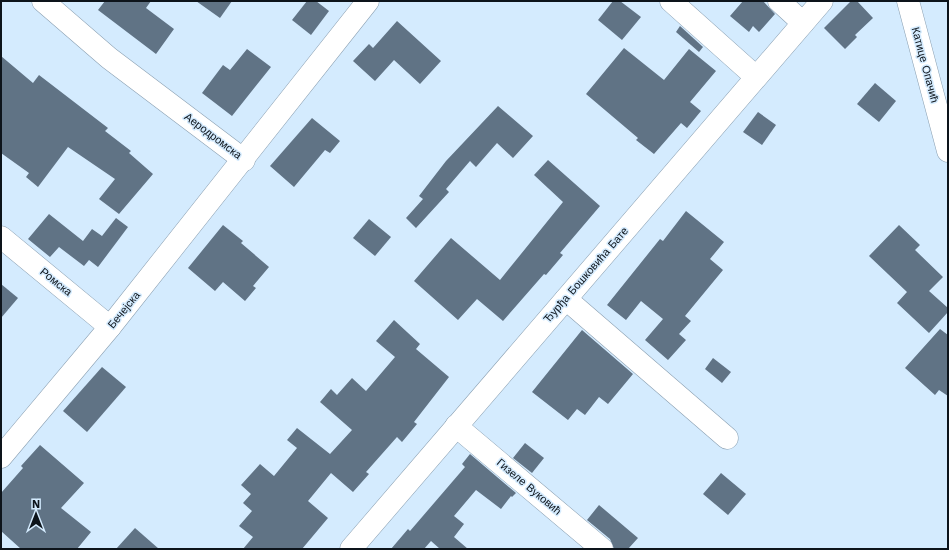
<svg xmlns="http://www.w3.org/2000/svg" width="949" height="550" font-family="'Work Sans',sans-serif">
  <rect width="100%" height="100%" fill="#d4ebfe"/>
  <g fill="#607385">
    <polygon points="105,1 151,1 146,8 174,29 156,54 98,10"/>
    <polygon points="196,1 232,1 220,18"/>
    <polygon points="307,1 316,1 329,11 311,35 292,20"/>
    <polygon points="613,1 620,1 641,17 622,40 598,20"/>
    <polygon points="743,1 763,1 775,14 759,32 753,26 749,32 730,16"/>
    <polygon points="851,1 857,1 873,18 855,35 857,37 845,49 824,28"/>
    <polygon points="397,21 441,61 420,84 394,60 375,81 353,61 369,44 373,48"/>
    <polygon points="680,26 703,47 699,52 676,32"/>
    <polygon points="624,48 664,80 689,49 716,71 690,102 701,111 687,128 681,123 654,154 636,140 638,138 586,94"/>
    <polygon points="247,49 271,67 232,116 202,93 223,65 230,70"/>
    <polygon points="1,56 33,83 39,75 108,128 105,131 131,151 129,153 153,174 119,214 99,199 115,179 68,147 38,187 26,177 29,173 1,153"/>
    <polygon points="875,83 896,101 879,122 857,104"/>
    <polygon points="498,106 533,136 513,158 497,143 476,167 470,161 446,189 449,192 416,228 406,218 423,199 419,196 446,161"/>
    <polygon points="758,112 776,125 762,145 743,132"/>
    <polygon points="312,118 340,141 330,153 325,150 294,187 270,166"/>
    <polygon points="548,160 600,206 560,253 563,255 546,275 544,274 503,321 477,299 458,320 414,281 451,238 500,280 563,202 534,175"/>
    <polygon points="686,211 724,242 710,259 723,270 685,316 691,321 679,334 686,340 668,360 645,340 663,319 641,301 626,320 607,305 660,239 663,241"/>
    <polygon points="49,214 83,241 92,229 102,236 116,218 128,227 98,267 89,260 84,266 59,247 50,257 28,239"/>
    <polygon points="369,219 391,237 375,256 353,238"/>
    <polygon points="223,225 243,241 241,243 269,267 253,286 256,288 245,301 223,282 215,291 188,268"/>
    <polygon points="899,225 920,245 915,250 943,277 929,291 948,308 948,312 929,333 897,303 907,292 869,256"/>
    <polygon points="1,284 18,298 1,318"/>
    <polygon points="394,320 420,344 416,349 449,377 414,422 417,424 402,442 397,437 366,472 369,474 353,492 331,473 308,501 328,518 302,549 243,549 253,537 239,526 252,511 243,503 251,494 241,485 260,464 274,476 297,448 287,440 297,428 330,454 352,430 320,402 331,389 337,395 352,378 366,391 395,357 376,341"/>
    <polygon points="940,329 948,335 948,396 939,390 935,395 905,368"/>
    <polygon points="582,330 633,374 608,404 599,397 585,415 577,409 568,420 532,392"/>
    <polygon points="713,358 731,372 722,383 705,369"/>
    <polygon points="102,367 126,387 87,432 63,411"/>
    <polygon points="525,443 544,458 532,473 513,458"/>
    <polygon points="40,445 84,483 61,508 91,532 77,549 21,549 1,531 1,493 23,468 21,466"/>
    <polygon points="470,454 516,493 512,497 511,496 501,509 476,490 454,516 464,524 454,537 468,549 440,549 431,541 424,549 391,549 408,529 410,531 465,467 462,464"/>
    <polygon points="721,473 746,494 728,515 703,494"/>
    <polygon points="599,505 638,538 628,549 614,549 610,539 587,520"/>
    <polygon points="135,528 159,549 116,549"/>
  </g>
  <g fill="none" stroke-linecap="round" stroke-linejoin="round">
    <defs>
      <g id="minor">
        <polyline points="43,1 109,58 244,160"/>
        <polyline points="671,1 756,77"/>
        <polyline points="779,1 803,23"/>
        <polyline points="908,1 948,151"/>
        <polyline points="1,237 110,327"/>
        <polyline points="566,299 727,438"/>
        <polyline points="456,426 602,549"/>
        <polyline points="1,457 110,327 368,1"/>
        <polyline points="351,549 822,1"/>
      </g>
    </defs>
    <use href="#minor" stroke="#8ba0b2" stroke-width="23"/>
    <use href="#minor" stroke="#fff" stroke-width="22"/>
  </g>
  <g text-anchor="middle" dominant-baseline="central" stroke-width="3" stroke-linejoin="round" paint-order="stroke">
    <g font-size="11" fill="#0d141b" stroke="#d4ebfe">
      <text transform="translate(925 65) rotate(75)">Катице Опачић</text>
      <text transform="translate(213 136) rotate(37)">Аеродромска</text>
      <text transform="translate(586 275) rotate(-49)">Ђурђа Бошковића Бате</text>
      <text transform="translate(56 282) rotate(39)">Ромска</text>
      <text transform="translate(124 310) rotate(-51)">Бечејска</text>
      <text transform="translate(529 487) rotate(40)">Гизеле Вуковић</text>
    </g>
  </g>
  <rect width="949" height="550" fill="none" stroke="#0d141b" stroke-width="4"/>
  <g transform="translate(36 514)" stroke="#d4ebfe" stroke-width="3" paint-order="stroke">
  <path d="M0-3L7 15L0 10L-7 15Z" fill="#0d141b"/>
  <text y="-6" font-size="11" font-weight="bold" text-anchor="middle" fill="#0d141b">N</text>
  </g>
</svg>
